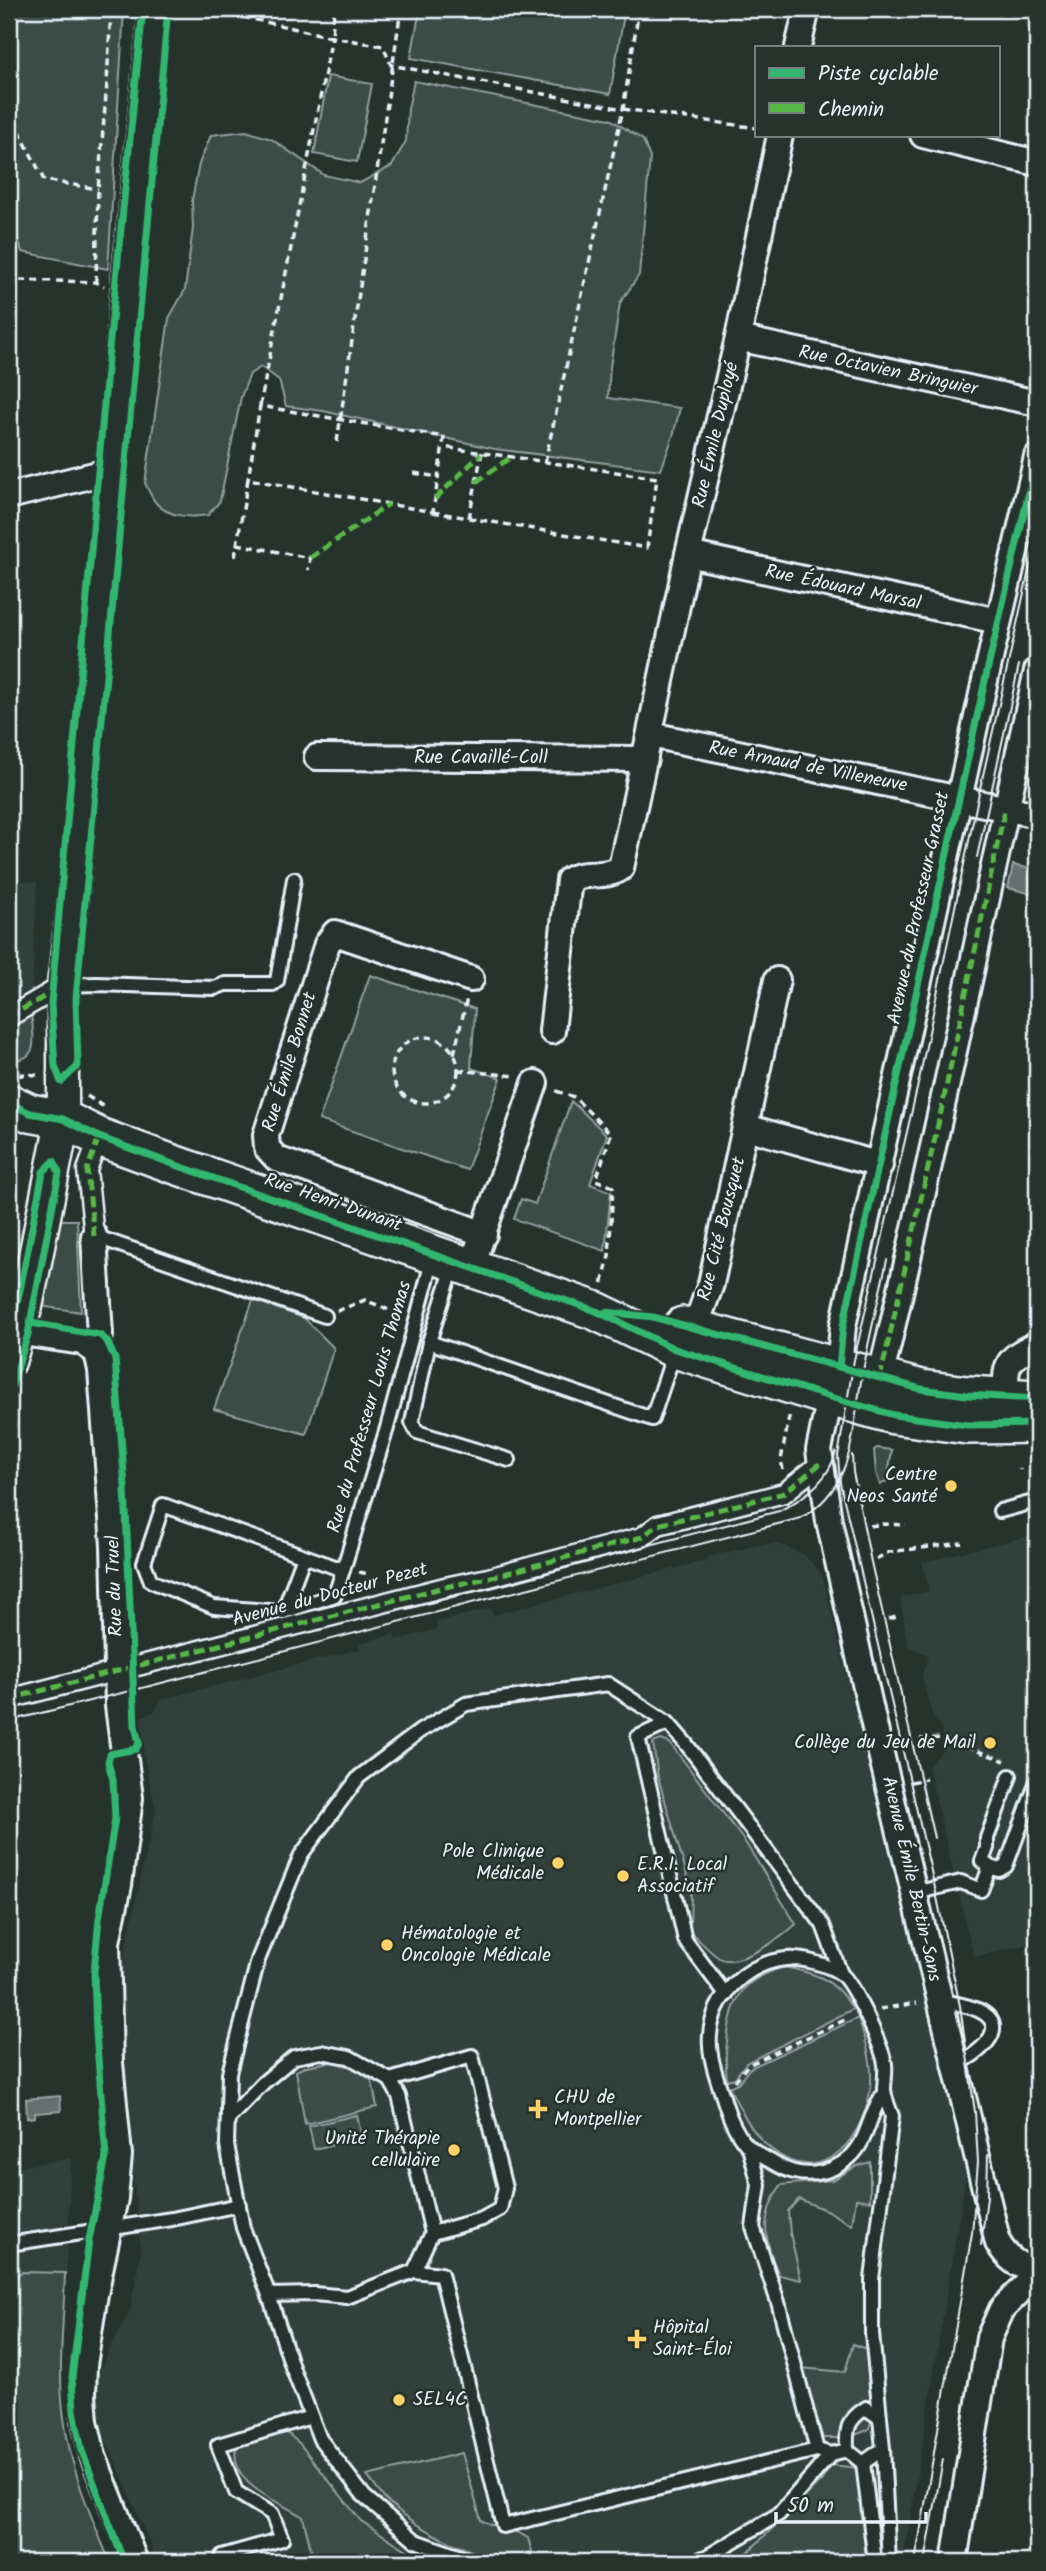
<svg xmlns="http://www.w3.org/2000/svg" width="1046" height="2571" font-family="Kalam,sans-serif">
  <rect width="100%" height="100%" fill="#26332d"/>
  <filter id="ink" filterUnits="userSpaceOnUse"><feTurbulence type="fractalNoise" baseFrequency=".0143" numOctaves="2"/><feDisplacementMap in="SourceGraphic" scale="14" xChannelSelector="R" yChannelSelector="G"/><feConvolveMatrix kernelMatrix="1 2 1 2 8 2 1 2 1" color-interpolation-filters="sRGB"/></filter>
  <g filter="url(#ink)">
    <g fill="#333f3a">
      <polygon points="9,881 37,882 32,990 9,1002"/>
      <polygon points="1037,1534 1037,1942 974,1957 928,1766 945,1748 940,1726 931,1711 922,1675 929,1655 908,1646 900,1598 929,1591 922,1562"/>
      <polygon points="777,1543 804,1555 822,1574 966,2174 903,2562 158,2562 96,2416 96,2385 109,2350 130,2311 141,2251 120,2043 122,1966 156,1809 145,1762 141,1717 153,1712 163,1699 360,1649 360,1643 394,1634 396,1640 437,1629 437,1622 491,1608 493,1615 707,1560 708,1557 754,1546"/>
      <polygon points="71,2158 61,2391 64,2419 80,2485 109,2560 106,2562 9,2562 9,2169"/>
    </g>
    <g fill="#3e4b47" stroke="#939ea0" stroke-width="2">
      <polygon points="9,9 124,9 108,269 22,252 9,206"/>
      <polygon points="420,9 625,9 610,94 411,58"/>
      <polygon points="328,76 372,84 357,162 314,154"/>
      <path d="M414,81L610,119L643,140L650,158L639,275L620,303L610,367L608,398L680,408L673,436L661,470L495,449L323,411L286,406L279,380L261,367L250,374L241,397L220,501L208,515C191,518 168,517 156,503C151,497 148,489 145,483L169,318L185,290L193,228L192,200L199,164L211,135L246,131L271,139L324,175L360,183L392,166L406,141L408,109Z"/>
      <polygon points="370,975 475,1009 471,1068 501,1078 467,1170 319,1120"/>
      <path d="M31,1012C33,1035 42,1062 9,1060V1025Z"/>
      <polygon points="571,1101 607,1135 590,1184 611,1192 605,1251 514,1219 521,1199 535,1204"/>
      <polygon points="61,1220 77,1220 81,1312 40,1306"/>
      <polygon points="253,1300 304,1318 334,1348 306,1434 214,1409"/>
      <polygon points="877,1448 892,1450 887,1481 880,1485 876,1473 874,1450"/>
      <path d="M661,1740L670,1743L745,1842L796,1924C783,1937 737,1969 719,1958C709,1951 699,1940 690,1932L691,1889L658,1777L653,1743Z"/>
      <path d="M783,1967C817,1973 834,1979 853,2009L746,2063L735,2078L727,2080C724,2056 727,2014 741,1993C750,1979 769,1972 783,1967Z"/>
      <path d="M858,2018C865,2038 872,2059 871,2081C868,2133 825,2193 771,2149C751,2133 740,2108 729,2087L738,2083L750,2068Z"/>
      <polygon points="329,2062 353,2067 372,2081 377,2107 305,2124 296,2071 306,2066"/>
      <polygon points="357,2115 362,2138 314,2149 309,2126"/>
      <path d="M870,2162V2201L856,2199L852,2225L828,2211L799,2199L788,2211L790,2233L801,2280L779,2275C764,2240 759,2218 781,2185L833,2180L857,2166Z"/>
      <path d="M22,2272L65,2273C64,2321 57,2371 64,2418C70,2468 90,2514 109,2560L106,2562H27L9,2557V2279Z"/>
      <path d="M853,2344L866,2349C869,2370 878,2412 868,2430L847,2438H823L800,2368L845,2372Z"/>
      <path d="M287,2433L299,2443L361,2521L426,2562H314L303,2517C278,2500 229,2486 236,2448L264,2436Z"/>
      <path d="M462,2453L481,2520C496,2529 514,2528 528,2538L532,2552L527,2561C481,2563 422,2532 388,2502C380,2495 374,2484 367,2476Z"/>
      <polygon points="831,2465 858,2468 866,2562 718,2562 748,2552 822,2480"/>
    </g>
    <g fill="#636f6d" stroke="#98a3a5" stroke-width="2">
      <polygon points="1013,865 1037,870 1037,895 1008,888"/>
      <polygon points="60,2096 61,2111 35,2113 35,2117 27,2118 26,2099"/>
    </g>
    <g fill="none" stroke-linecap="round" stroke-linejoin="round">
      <defs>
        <g id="service">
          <polyline points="63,985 97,984 215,988 225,984 273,984 277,981 294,879"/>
          <polyline points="94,1236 325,1316"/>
          <polyline points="454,1264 429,1342 652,1419 674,1353"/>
          <polyline points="429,1342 412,1422 417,1432 509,1460"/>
          <polygon points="163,1505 343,1570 335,1595 283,1612 214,1607 151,1581 144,1563"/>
          <polyline points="1000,1511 1037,1501"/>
          <polyline points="343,1570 387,1428 433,1258"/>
          <polyline points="283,1612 304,1556"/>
          <polyline points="990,1867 982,1861 987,1848 987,1838 1010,1776"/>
          <polyline points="914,1893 961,1882 981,1890 990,1867 999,1870 1006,1866 1037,1781"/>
          <polyline points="726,1995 685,1940 638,1737 668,1723 687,1745 823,1925 841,1974"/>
          <path d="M940,2000C952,2003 967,2005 978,2010C1015,2027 975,2057 955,2065"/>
          <polyline points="390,2080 399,2096 432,2233"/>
          <polyline points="228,2119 263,2083 294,2057 321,2052 349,2057 390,2080 472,2056 505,2188 500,2209 482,2219 432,2233 414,2271 347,2297 314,2294 269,2295"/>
          <polyline points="749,2147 759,2185 753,2227 778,2302 817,2450"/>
          <polyline points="9,2244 172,2219 239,2205"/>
          <polyline points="414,2271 441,2274 503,2526 817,2450 831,2454"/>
          <polyline points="883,2449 889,2562"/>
          <path d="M847,2450C846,2429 847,2420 866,2408L880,2418"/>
          <polyline points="863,2463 875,2562"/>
          <polyline points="224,2562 222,2556 282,2539 272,2514 236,2492 218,2445 311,2417"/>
          <polyline points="474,2562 416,2541 364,2496 320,2439 292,2367 269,2295 243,2228 227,2145 229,2073 258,1960 301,1855 359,1777 420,1731 466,1704 608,1684 668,1723"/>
          <path d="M693,2562L708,2556L779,2514L831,2454L847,2450L863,2463L883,2449L872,2333V2279L892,2116C889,2108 885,2099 884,2090C884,2082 886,2073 885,2064C882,2046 854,1985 841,1974C829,1964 800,1958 786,1959C747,1963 713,1995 710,2035C708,2054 717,2079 723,2097C728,2114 736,2136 750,2148C758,2155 769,2160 777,2165C801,2179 829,2176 850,2157C869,2140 869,2111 884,2093"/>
        </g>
        <g id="pedestrian">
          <polyline points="9,1017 63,985"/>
          <polyline points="94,1236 87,1170 99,1137"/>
          <polyline points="9,1699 445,1587 488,1578 642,1537 658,1525 784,1493 821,1463"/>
        </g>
        <g id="minor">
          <polyline points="798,47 807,9"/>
          <polyline points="923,135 1037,163"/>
          <polyline points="738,338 1037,403"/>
          <polyline points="9,496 110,471"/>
          <polyline points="688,554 998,621"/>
          <polyline points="651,735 1037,815"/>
          <polyline points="317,757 645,759"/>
          <polyline points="471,979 335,933 327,944 266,1135 267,1148 277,1159 484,1234"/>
          <path d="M552,1031L569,880C585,870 606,879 621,868L688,554L738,338L780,135"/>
          <polyline points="746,1127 880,1165"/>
          <polyline points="94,1236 100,1335 97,1352 101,1370 114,1546 118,1706 130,1798 119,1885 107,1942 110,2063 119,2155 115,2198 95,2294 84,2365 83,2395 85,2421 93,2456 135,2562"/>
          <polyline points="478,1248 535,1083"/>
          <polyline points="691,1329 701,1311 711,1284 777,980"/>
          <polyline points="9,1331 82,1342 97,1352"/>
          <polyline points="839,1367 843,1326 986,676 1037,457"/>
          <path d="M880,1378C937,1144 983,907 1037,671"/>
          <path d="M830,1397L819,1450L829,1521L876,1733L998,2243C1008,2259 1018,2267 1037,2270"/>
          <path d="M1007,1398C1004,1364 1006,1359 1037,1344"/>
          <polyline points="954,2562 989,2338 1002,2309 1037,2274"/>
        </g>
        <polyline id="tertiary" points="63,1119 63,985 73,900 127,285 155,9"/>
        <polyline id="secondary" points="9,1360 26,1304 63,1119"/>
        <g id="primary">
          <polyline points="9,1103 30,1113 63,1119 99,1137 170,1163 596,1311 675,1349 830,1397 894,1415 967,1425 1037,1424"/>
          <polyline points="683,1326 921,1389 967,1395 1037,1399"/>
        </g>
      </defs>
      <use href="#service" stroke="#e8f1f8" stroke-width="18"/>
      <use href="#pedestrian" stroke="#e8f1f8" stroke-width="23"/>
      <use href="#minor" stroke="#e8f1f8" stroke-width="30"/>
      <use href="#tertiary" stroke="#e8f1f8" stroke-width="35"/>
      <use href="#secondary" stroke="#e8f1f8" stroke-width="38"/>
      <use href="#primary" stroke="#e8f1f8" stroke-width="42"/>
      <g stroke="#e8f1f8" stroke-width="3.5" stroke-dasharray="7 5" stroke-linecap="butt">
        <polyline points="208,9 332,37 334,9"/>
        <polyline points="9,16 33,9"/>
        <polyline points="9,97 22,137 44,180 98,189"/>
        <polyline points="96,282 98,189 107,83 111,9"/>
        <polyline points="9,284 18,280 96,282 104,286"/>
        <polyline points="260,406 332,37 383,46 391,65 623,109 757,128"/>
        <polyline points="337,442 401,9"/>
        <polyline points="545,462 623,109 639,9"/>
        <polyline points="414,473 438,477"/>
        <polyline points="433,512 647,548 657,478 443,447"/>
        <polyline points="469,518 482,452"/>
        <polyline points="237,544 310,558 308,570"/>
        <polyline points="235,557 248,479 433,512 444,437 260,406 248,479"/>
        <circle cx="425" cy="1070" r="33"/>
        <polyline points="454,1054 467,998"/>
        <polyline points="458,1070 516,1076"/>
        <polyline points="21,1077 21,1074 38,1075"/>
        <polyline points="556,1091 574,1097 611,1134 596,1180 613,1187 609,1256 602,1285"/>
        <polyline points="87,1096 104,1107"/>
        <polyline points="337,1311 365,1300 401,1315"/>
        <polyline points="1020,1469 1020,1470"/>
        <polyline points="783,1470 781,1460 790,1412"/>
        <polyline points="870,1526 883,1524 906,1525"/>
        <polyline points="876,1559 889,1552 962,1543"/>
        <polyline points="359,1572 368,1574"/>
        <polyline points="889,1619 897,1617"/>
        <polyline points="920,1739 943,1738 1005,1761"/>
        <polyline points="911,1782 926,1779"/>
        <polyline points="880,2009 917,2003"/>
        <polyline points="735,2081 748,2065 849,2018"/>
      </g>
      <use href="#service" stroke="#26332d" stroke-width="12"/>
      <use href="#pedestrian" stroke="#26332d" stroke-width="18"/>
      <use href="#minor" stroke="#26332d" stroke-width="24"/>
      <use href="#tertiary" stroke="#26332d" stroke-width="30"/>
      <use href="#secondary" stroke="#26332d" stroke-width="33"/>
      <use href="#primary" stroke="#26332d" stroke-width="37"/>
      <g stroke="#e8f1f8" stroke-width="2">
        <polyline points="977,857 1019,665"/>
        <polyline points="852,1455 853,1472 871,1562 934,1838"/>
        <path d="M407,1609L779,1511C803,1499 829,1480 836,1452"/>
        <path d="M9,1721L146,1687L801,1518C858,1485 851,1427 863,1371C870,1334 879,1297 887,1260"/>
        <polyline points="981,2245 987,2197 988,2155"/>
        <polyline points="915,2562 972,2233 978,2162 975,2112 960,2006 935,1888 840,1483 838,1456 854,1360 919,1080 977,802 1037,535"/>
        <polyline points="925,2562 943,2459"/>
      </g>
      <g stroke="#58b947" stroke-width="5" stroke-dasharray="10 5" stroke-linecap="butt">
        <polyline points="476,482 511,457"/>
        <polyline points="435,499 481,454"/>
        <polyline points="310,558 389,504"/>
        <polyline points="9,1017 54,991"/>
        <polyline points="94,1236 87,1170 99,1137"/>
        <polyline points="880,1378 942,1107 1005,808"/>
        <polyline points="9,1699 445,1587 488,1578 642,1537 658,1525 784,1493 821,1463"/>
      </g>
      <defs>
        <g id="cycleway">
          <polyline points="143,9 108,359 51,1004 55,1066 61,1082 78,1066 76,999 168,9"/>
          <polyline points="9,1103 30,1113 63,1119 99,1137 170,1163 596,1311 675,1349 830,1397 894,1415 967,1425 1037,1424"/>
          <polyline points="606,1312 653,1317 921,1389 967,1395 1037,1399"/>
          <polyline points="31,1323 100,1335 107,1341 115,1359 125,1487 135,1726 139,1743 136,1749 110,1754 108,1762 113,1780 115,1818 99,1919 94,1971 96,2033 106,2157 89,2240 72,2377 74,2411 82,2451 124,2562"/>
          <polyline points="9,1334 20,1290 43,1172 54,1161 59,1173 28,1334 9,1395"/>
          <polyline points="839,1367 843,1326 986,676 1037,457"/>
        </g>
      </defs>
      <use href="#cycleway" stroke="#26332d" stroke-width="11"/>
      <use href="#cycleway" stroke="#33b770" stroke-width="7"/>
    </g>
  </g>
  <g fill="#ffd166" stroke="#26332d" stroke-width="2.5">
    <circle cx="951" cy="1486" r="7"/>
    <circle cx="990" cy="1743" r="7"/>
    <circle cx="558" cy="1863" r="7"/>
    <circle cx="623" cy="1876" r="7"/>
    <circle cx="387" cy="1945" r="7"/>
    <path d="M534.5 2098.5h7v7h7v7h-7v7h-7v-7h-7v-7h7z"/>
    <circle cx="454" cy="2150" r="7"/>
    <path d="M633.5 2328.5h7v7h7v7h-7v7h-7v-7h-7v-7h7z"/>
    <circle cx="399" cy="2400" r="7"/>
  </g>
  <g text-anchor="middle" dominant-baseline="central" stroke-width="5" stroke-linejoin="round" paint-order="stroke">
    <g font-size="19" fill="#e8f1f8" stroke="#26332d">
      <text transform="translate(888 371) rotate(12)">Rue Octavien Bringuier</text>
      <text transform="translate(716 435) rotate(-77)">Rue Émile Duployé</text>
      <text transform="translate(843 588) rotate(12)">Rue Édouard Marsal</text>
      <text x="481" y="758">Rue Cavaillé-Coll</text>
      <text transform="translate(808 767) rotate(11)">Rue Arnaud de Villeneuve</text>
      <text transform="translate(919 908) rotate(-78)">Avenue du Professeur Grasset</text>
      <text transform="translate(290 1062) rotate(-73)">Rue Émile Bonnet</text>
      <text transform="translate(333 1203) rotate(19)">Rue Henri Dunant</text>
      <text transform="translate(722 1229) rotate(-76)">Rue Cité Bousquet</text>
      <text transform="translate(370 1407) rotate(-74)">Rue du Professeur Louis Thomas</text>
      <text transform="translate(115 1586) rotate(-92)">Rue du Truel</text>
      <text transform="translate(330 1595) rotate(-15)">Avenue du Docteur Pezet</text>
      <text transform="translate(911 1879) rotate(77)">Avenue Émile Bertin-Sans</text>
    </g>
    <g font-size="19" fill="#e8f1f8" stroke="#26332d" text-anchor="start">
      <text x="937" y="1475" text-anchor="end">Centre<tspan x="937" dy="22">Neos Santé</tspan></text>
      <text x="976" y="1743" text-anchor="end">Collège du Jeu de Mail</text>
      <text x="544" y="1852" text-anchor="end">Pole Clinique<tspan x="544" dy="22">Médicale</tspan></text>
      <text x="637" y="1865">E.R.I. Local<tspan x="637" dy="22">Associatif</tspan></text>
      <text x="401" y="1934">Hématologie et<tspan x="401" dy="22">Oncologie Médicale</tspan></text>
      <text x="554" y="2098">CHU de<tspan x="554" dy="22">Montpellier</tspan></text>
      <text x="440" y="2139" text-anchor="end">Unité Thérapie<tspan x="440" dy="22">cellulaire</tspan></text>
      <text x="653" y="2328">Hôpital<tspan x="653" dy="22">Saint-Éloi</tspan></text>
      <text x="413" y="2400">SEL4C</text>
    </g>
  </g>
  <rect width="1046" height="2571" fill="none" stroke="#26332d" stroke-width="35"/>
  <rect x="18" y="18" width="1011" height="2536" fill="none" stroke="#e8f1f8" stroke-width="2.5" filter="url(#ink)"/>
  <rect x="755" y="46" width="245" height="91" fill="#26332d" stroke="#747f7e" stroke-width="2"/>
  <rect x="769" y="68" width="35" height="10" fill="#33b770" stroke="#747f7e" stroke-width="2"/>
  <text x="818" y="80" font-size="21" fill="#e8f1f8">Piste cyclable</text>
  <rect x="769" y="103" width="35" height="10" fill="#58b947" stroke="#747f7e" stroke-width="2"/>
  <text x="818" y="116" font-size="21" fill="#e8f1f8">Chemin</text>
  <path d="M776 2512v10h150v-10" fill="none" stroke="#e8f1f8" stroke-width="3.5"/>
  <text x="787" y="2512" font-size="21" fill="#e8f1f8" stroke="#26332d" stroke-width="5" paint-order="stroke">50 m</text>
</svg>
